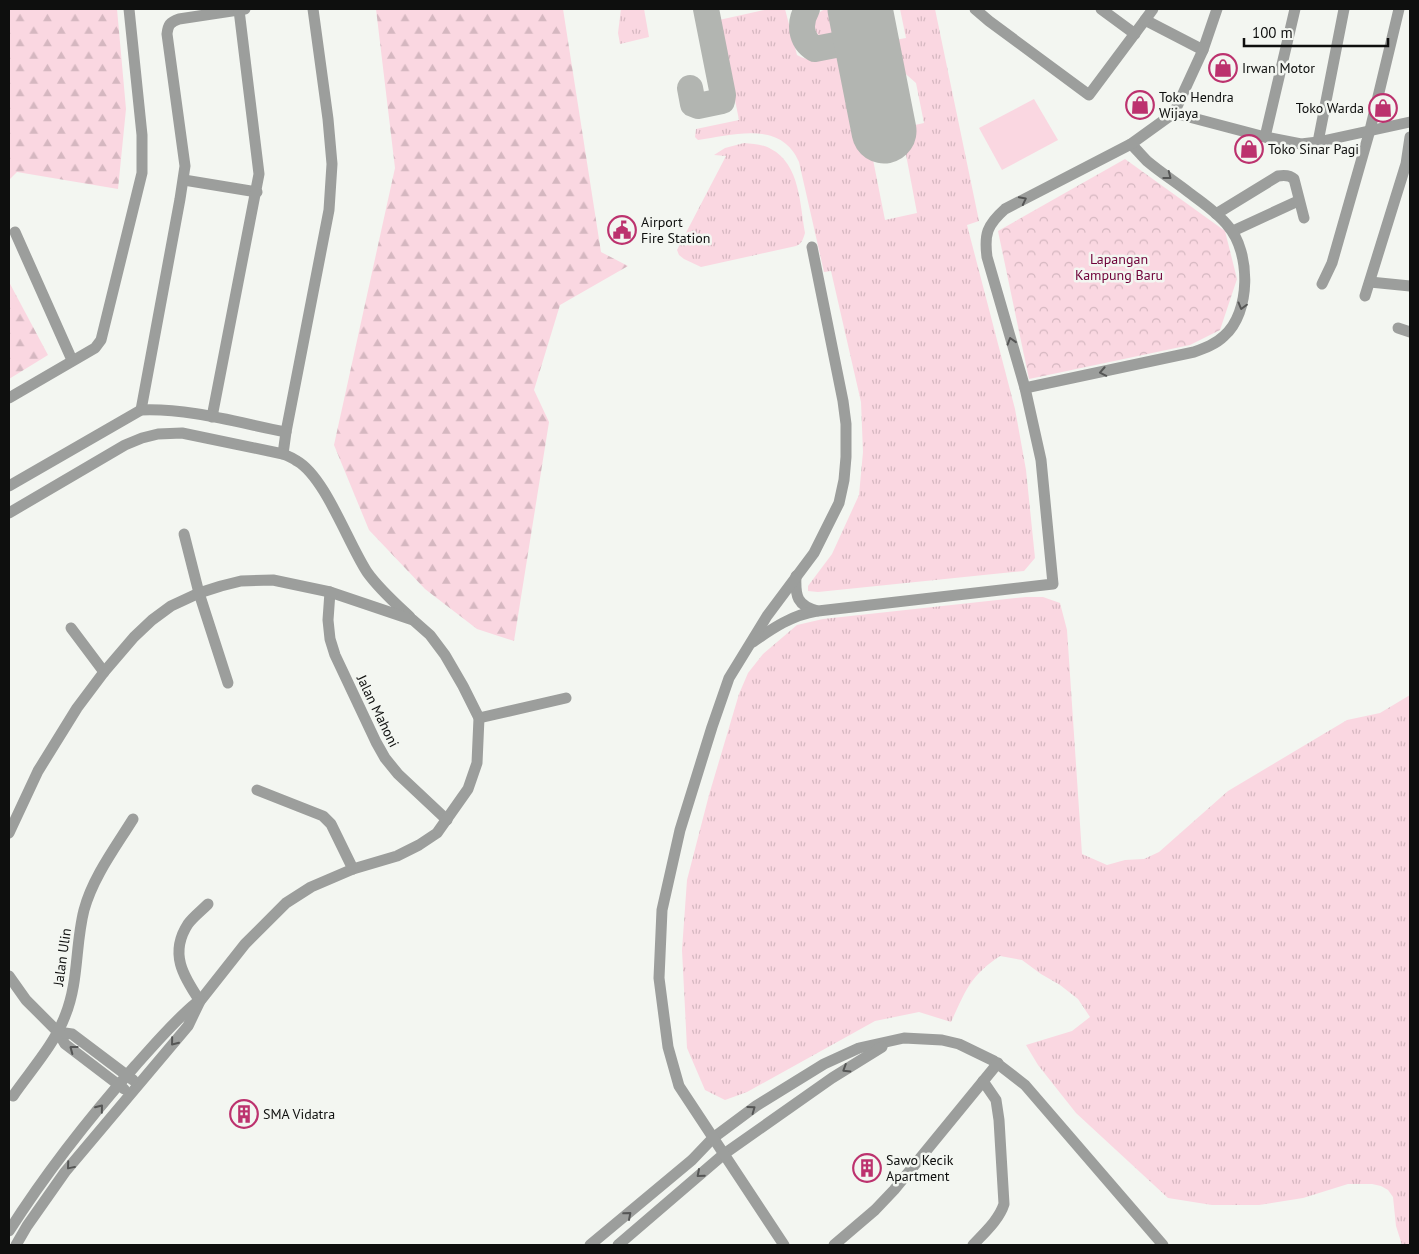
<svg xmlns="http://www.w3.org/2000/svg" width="1419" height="1254" font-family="'PT Sans',sans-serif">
  <defs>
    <pattern id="grass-tufts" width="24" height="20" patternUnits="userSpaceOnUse" patternTransform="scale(1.25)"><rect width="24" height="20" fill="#fad7e1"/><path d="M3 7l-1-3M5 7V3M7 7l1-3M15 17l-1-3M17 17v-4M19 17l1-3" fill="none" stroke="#d5b7c0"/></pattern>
    <pattern id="forest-firs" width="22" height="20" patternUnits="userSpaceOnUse" patternTransform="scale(1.25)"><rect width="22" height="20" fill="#fad7e1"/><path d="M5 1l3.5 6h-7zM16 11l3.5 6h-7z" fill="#d5b7c0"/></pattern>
    <pattern id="park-crowns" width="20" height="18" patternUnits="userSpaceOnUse" patternTransform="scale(1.25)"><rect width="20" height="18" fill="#fad7e1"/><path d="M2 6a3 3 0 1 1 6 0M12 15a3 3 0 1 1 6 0" fill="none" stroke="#d5b7c0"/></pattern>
  </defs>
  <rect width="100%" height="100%" fill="#f3f6f1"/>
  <g fill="url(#grass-tufts)">
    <polygon points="621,9 644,9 649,37 620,44 618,33"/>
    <path d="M769,9H785L797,55C813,65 834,57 852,54L885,220L917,213L901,128L924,123L916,83L885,56L883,42L906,38L900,9H935L979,221L967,225L1015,409L1026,470L1035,558L1024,571L818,592L808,591V586L832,554L859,495L863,452L861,402L831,271L824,272L799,162C781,120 734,135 698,140L695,137L696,129L739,120L719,20Z"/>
    <path d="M826,9L836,10L839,13L842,31C817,55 803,16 826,9Z"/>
    <path d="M744,143C753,144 763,144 771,149C800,164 800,205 805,233C803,239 802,244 796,246L701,267L684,259L679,255L677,250L726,156L714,155L725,148Z"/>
    <path d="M1026,597H1043L1060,603L1067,630L1082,854L1107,865L1125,860L1144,859L1159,852L1228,791L1347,720L1380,713L1410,695V1245H1402L1396,1226L1393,1197L1388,1190L1381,1186L1372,1184H1348L1303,1198L1259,1205H1212L1168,1198L1076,1113L1038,1065L1026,1045L1072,1031L1090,1017L1078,999L1060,985L1041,974L1022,960L1000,956C970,976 966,990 951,1022L919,1012L875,1021L747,1092L725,1100L705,1090L687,1048L682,950L687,880L709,795L739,694L748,673L763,654L797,625L823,619Z"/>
  </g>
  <g fill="url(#forest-firs)">
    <polygon points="9,9 117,9 126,109 118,189 17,172 9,180"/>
    <polygon points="376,9 563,9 601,252 628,266 560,305 534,390 549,422 514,641 477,629 425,589 369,530 334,445 395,168"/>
    <polygon points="9,282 48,355 9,379"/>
  </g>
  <polygon fill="url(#park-crowns)" points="1125,159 1225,231 1237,279 1220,330 1190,345 1029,379 998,231"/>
  <polygon fill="#fad7e1" points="1034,99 1058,140 1002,170 979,128"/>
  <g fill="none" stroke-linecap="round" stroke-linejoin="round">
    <g stroke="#b2b5b1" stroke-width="26">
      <path d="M807,9C799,23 800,40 815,49L866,39"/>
      <polyline points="690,88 693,104 698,106 722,101 723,95 706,9"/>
    </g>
    <polyline stroke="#b2b5b1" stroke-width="65" points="860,9 884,131"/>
    <g stroke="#9c9e9c" stroke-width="11">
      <polyline points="975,9 989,21 1089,95 1145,20 1203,50"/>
      <polyline points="1101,9 1135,34"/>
      <polyline points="1145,20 1153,9"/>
      <polyline points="1174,113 1265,137 1301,144 1318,142 1410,122"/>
      <polyline points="1265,137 1295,9"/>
      <polyline points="1318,142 1344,9"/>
      <polyline points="184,180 257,192"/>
      <path d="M1216,214L1278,176C1284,175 1290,175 1294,179L1304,218"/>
      <polyline points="1233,231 1298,201"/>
      <polyline points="15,232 72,360"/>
      <polyline points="1370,282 1410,286"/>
      <polyline points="1322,284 1332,263 1370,130 1399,9"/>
      <polyline points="1365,296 1406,164 1410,137"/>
      <polyline points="1398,328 1410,332"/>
      <path d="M1025,388L1194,352C1205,348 1216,344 1224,336C1251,313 1251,252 1228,226C1217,212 1201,202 1187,191C1174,181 1160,172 1147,161C1142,156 1137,150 1131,144"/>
      <polyline points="9,398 95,348 101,340 142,173 142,135 129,9"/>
      <path d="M141,410L180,199L185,166L167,34C168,25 170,22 179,19L245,9"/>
      <polyline points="212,417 259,174 239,10"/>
      <polyline points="286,432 329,210 332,164 328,119 313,9"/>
      <path d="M9,486L141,410C190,408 239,423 286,432L283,454"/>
      <path d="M9,513L125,445L142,438L158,434L182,433L283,454C288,456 293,458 297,461C325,477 348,543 367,572C379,589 395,603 410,617"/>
      <polyline points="184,534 199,593 228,683"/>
      <path d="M796,576C795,596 797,606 818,611L1053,584L1041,460L1025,388L987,257C984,234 987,225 1005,209L1131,144L1174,113L1203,50L1217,9"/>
      <polyline points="330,592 328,620 330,639 335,655 376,742 385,758 398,774 447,820"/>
      <polyline points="71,628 104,672"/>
      <path d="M753,642C773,628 792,615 817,611"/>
      <polyline points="479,718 566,698"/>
      <polyline points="257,790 323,816 331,824 353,869"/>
      <polyline points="9,833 38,771 77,708 104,672 134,637 152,620 171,606 199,593 221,586 241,581 273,580 330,592 413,620 430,635 445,655 463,686 479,718 477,763 468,789 437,833 419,845 397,856 353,869 311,887 286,903 245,944 200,1001 188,1026 65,1172 27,1226 16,1245"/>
      <polyline points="9,976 26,1000 58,1032 65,1044 124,1089"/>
      <path d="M200,1001C183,976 169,953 188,924C193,917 201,911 208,904"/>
      <polyline points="58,1032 72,1034 133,1080"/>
      <path d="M13,1096C31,1070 54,1045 65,1016C79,982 75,945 84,910C93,877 115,848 133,819"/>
      <path d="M9,1231C46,1173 89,1118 135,1066C155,1044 173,1022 196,1003"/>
      <polyline points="590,1245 692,1160 713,1138 756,1106 824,1064 859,1048 904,1038 942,1040 959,1044 994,1061 1025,1085 1163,1245"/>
      <polyline points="618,1245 724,1154 832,1078 882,1047"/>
      <polyline points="784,1245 679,1086 668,1047 659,978 662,910 680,830 712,727 729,678 767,616 814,553 839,503 844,480 846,457 846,424 843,401 812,247"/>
      <polyline points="834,1245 875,1210 894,1190 998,1063"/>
      <path d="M973,1245C984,1233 999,1220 1004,1204L999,1120L996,1100L983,1081"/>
    </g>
  </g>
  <defs><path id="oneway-chevron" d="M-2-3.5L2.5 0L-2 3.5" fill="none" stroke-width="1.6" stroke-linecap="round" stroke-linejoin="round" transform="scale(1.25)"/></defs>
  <g stroke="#555655">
    <use href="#oneway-chevron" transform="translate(1168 176) rotate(38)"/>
    <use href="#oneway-chevron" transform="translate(1023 200) rotate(-27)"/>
    <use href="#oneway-chevron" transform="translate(1242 306) rotate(105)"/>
    <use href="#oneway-chevron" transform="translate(1011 341) rotate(-107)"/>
    <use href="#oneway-chevron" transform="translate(1103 372) rotate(169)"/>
    <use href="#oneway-chevron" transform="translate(174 1042) rotate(129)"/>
    <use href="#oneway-chevron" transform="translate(73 1049) rotate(-143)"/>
    <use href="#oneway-chevron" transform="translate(846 1069) rotate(148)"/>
    <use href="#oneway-chevron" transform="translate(100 1108) rotate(-51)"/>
    <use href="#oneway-chevron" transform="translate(752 1109) rotate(-36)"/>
    <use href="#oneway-chevron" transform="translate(70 1166) rotate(130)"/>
    <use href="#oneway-chevron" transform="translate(700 1174) rotate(139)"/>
    <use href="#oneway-chevron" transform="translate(628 1215) rotate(-41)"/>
  </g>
  <defs>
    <symbol id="shop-ring" viewBox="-11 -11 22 22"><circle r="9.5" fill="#f3f6f1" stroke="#bc326e" stroke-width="1.5"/><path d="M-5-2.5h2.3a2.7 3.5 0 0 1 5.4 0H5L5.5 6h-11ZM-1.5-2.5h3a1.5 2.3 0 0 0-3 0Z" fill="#bc326e"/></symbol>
    <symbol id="civic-ring" viewBox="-11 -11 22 22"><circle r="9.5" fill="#f3f6f1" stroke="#bc326e" stroke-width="1.5"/><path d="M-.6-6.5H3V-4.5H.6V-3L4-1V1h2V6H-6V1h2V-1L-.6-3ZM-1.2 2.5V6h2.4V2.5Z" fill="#bc326e"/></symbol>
    <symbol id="building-ring" viewBox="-11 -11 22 22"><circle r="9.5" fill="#f3f6f1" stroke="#bc326e" stroke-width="1.5"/><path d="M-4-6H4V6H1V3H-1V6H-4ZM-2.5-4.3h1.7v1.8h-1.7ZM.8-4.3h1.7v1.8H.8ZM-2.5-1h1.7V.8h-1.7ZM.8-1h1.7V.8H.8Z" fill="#bc326e"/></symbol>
  </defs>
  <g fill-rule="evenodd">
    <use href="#shop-ring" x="1207" y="52" width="32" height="32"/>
    <use href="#shop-ring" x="1124" y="89" width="32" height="32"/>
    <use href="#shop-ring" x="1367" y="92" width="32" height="32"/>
    <use href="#shop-ring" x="1233" y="133" width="32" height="32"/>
    <use href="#civic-ring" x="606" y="214" width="32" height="32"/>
    <use href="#building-ring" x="228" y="1098" width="32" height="32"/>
    <use href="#building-ring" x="851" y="1152" width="32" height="32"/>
  </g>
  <g text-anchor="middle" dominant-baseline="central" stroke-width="5" stroke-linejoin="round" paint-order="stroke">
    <g font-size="14" fill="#0e0f0e" stroke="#f3f6f1" text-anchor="start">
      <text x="1242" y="68">Irwan Motor</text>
      <text x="1159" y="97">Toko Hendra<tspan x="1159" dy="16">Wijaya</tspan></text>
      <text x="1364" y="108" text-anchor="end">Toko Warda</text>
      <text x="1268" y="149">Toko Sinar Pagi</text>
      <text x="641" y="222">Airport<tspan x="641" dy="16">Fire Station</tspan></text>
      <text x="263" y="1114">SMA Vidatra</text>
      <text x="886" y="1160">Sawo Kecik<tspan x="886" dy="16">Apartment</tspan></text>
    </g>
    <g font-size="14" fill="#6e0239" stroke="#f3f6f1">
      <text x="1119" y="259">Lapangan<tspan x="1119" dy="16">Kampung Baru</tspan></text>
    </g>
    <g font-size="14" fill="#0e0f0e" stroke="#f3f6f1">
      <text transform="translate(378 711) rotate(64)">Jalan Mahoni</text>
      <text transform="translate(62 957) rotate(-82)">Jalan Ulin</text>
    </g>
  </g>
  <rect width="1419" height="1254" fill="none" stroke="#0e0f0e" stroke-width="20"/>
  <path d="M1244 38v8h144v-8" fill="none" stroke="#0e0f0e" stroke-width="2.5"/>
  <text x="1252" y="38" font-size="15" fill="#0e0f0e" stroke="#f3f6f1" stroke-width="4" paint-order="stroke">100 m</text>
</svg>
